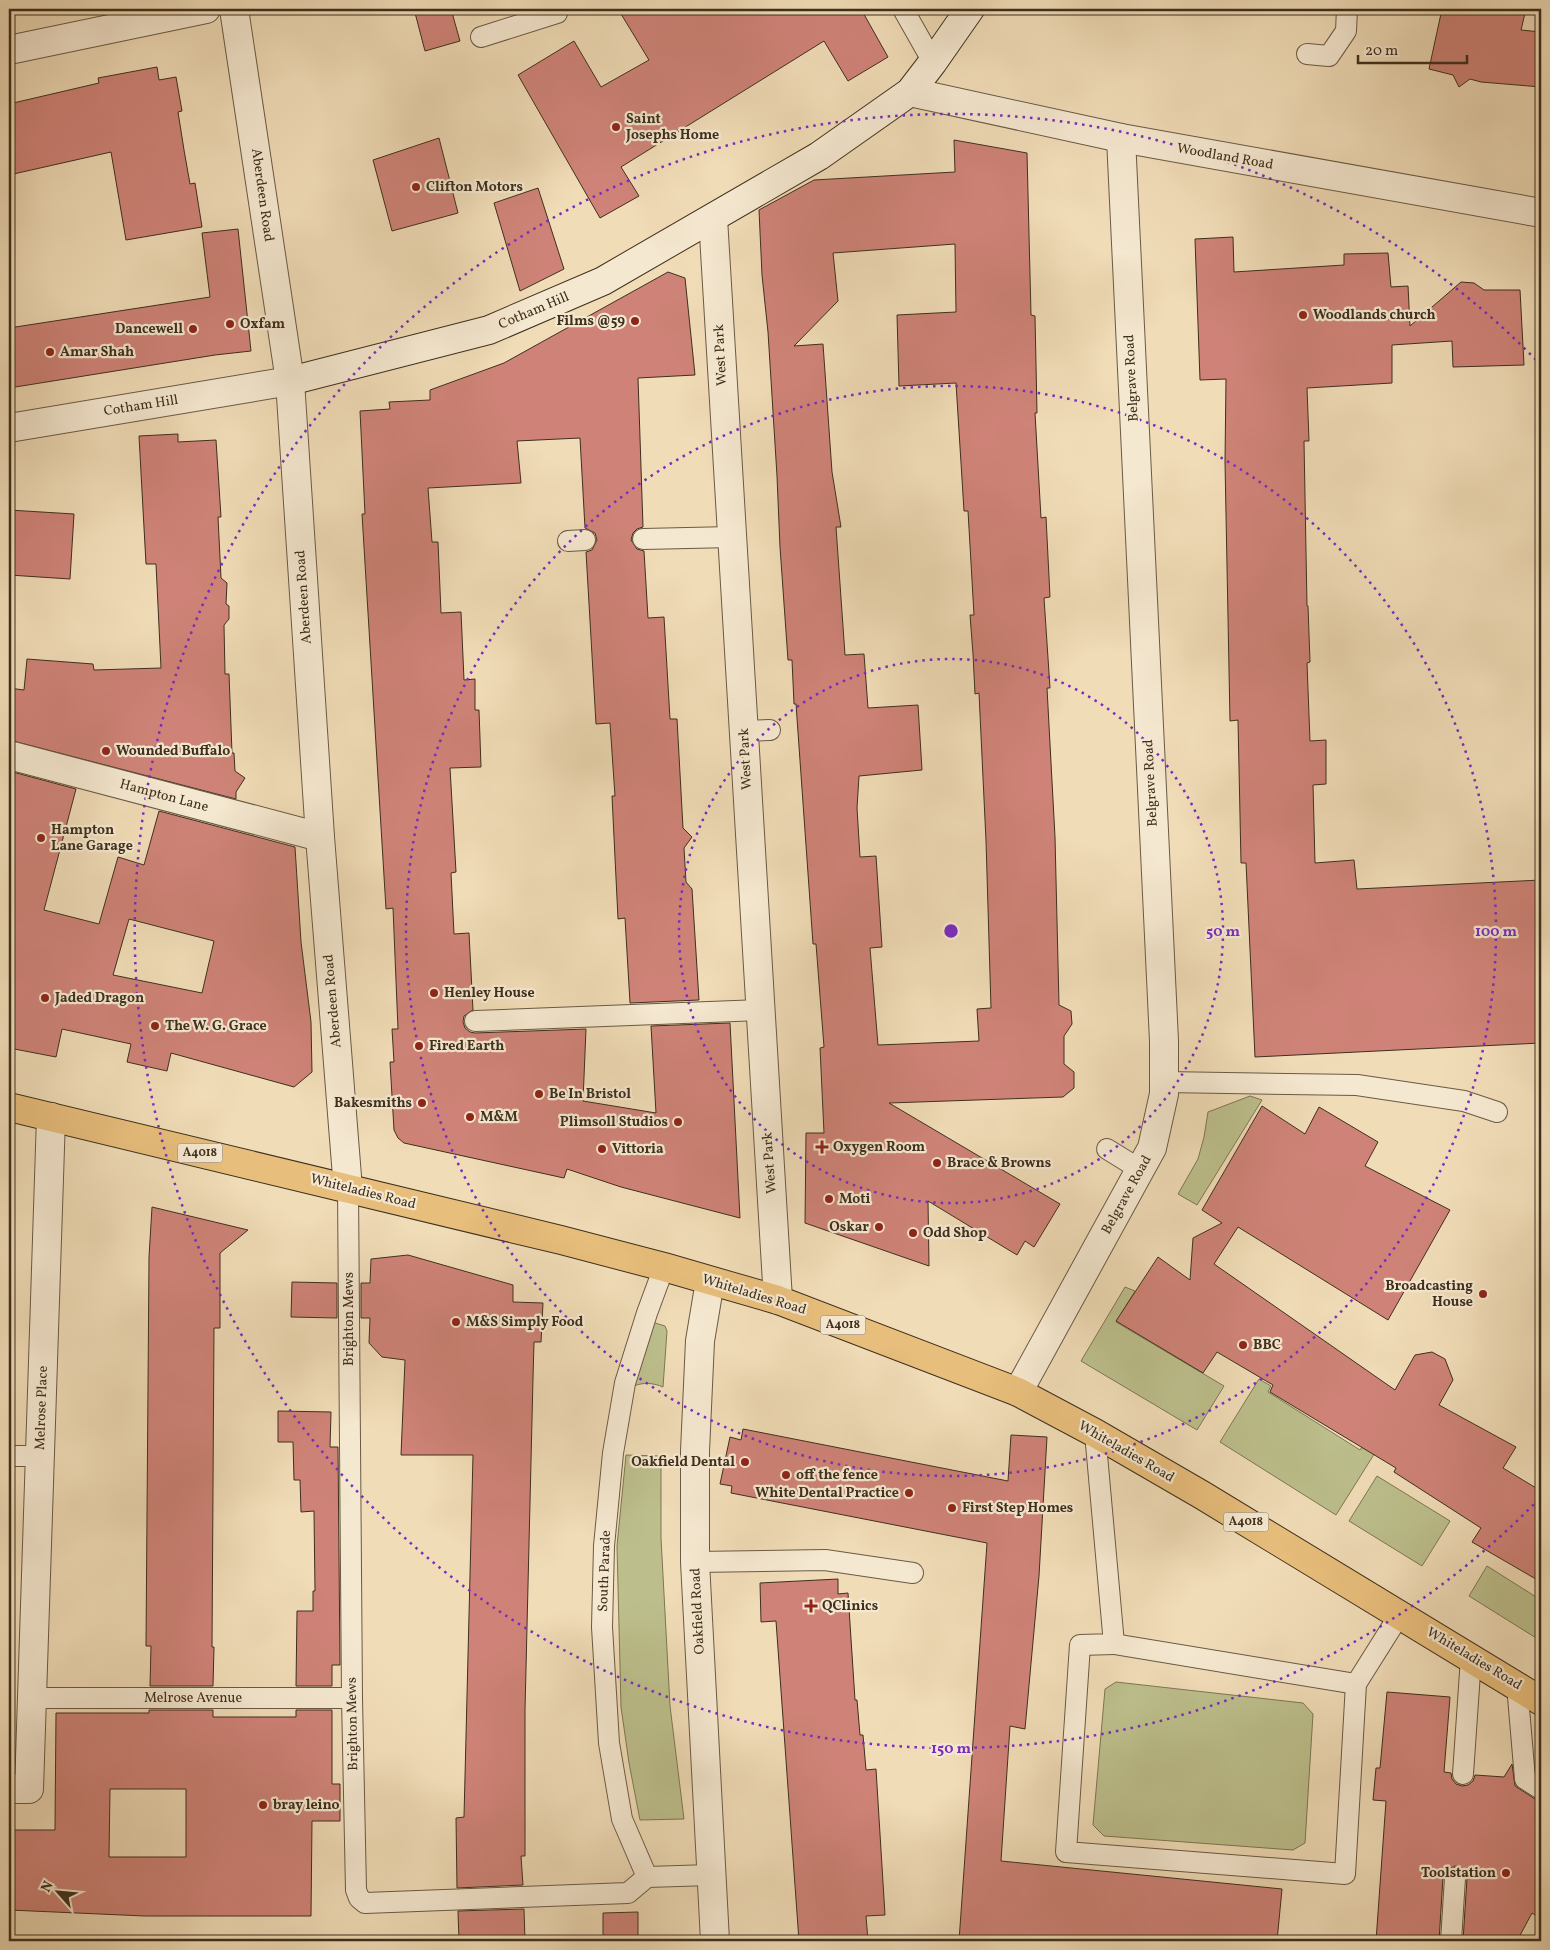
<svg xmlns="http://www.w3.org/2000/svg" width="1550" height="1950" font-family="Vollkorn,serif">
  <rect width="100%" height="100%" fill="#f0dcb7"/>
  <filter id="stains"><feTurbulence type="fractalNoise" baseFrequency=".004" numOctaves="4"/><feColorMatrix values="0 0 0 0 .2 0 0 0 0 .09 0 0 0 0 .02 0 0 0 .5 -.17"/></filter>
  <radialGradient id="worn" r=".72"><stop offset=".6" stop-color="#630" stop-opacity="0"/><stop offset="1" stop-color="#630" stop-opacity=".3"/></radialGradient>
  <g fill="#bcbf8c" stroke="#7d7754">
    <polygon points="1250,1096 1262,1100 1197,1205 1178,1194 1198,1159 1204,1137 1208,1112"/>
    <polygon points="1125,1287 1135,1291 1116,1322 1224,1386 1197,1430 1081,1361"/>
    <path d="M655,1323L665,1326L667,1331L663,1387C654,1383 643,1382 634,1386L650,1325Z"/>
    <polygon points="1259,1379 1271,1386 1268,1392 1360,1450 1366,1441 1378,1448 1336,1515 1220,1442"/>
    <polygon points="626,1455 661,1456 661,1538 670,1706 684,1819 640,1820 629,1763 621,1707 617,1546"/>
    <polygon points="1377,1476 1450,1521 1422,1566 1349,1521"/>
    <polygon points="1487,1566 1541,1600 1541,1641 1469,1596"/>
    <polygon points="1116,1682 1303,1703 1313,1714 1305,1843 1293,1850 1104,1836 1093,1825 1105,1689"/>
  </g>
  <g fill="#cf8378" stroke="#3e2f1d" fill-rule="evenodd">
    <polygon points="414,9 451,9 460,41 425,51"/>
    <polygon points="618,9 861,9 888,57 848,81 824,41 621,167 639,196 600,218 518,75 574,41 601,87 649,60"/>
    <polygon points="1442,9 1526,9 1521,30 1541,32 1541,87 1481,82 1470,79 1459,87 1453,75 1429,69"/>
    <polygon points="157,67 159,80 176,77 182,111 178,112 184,150 190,184 195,183 202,227 126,240 111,152 9,175 9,104 99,83 98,78"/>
    <polygon points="439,138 458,213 392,231 373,160"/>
    <path d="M954,140L1027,153L1031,315L1035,316L1037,413H1035L1041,518L1046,517L1050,597L1044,598L1050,688H1047L1055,837L1059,1005L1071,1011L1072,1024L1064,1036V1064L1074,1072V1088L1063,1097L889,1103L1060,1204L1034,1247L1025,1241L1017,1255L928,1201L929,1266L805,1223L806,1133H824L820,1048L824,1047L816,944H813L796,704H794L792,660H788L780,547L777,476L768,332L762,275L759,210L814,180L955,172ZM955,244L956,312L897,315L899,386L956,383L964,511H968L974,615H970L973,654L975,694L979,693L986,841L991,1008L977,1009L979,1041L878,1045L870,948L882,947L876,856L860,857L857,808L859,776L922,770L918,705L868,708L864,654L845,655L836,527H841L832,472L823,344L794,346L838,301L833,253Z"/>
    <polygon points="538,188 564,269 520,291 494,203"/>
    <polygon points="238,229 251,351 215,355 9,388 9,328 210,297 202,233"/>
    <polygon points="1233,237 1234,272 1344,265 1344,254 1388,253 1391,287 1408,286 1410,326 1461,282 1474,283 1484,290 1520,290 1524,365 1453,367 1452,341 1392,345 1392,383 1307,388 1309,441 1304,441 1307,606 1308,606 1310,662 1307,663 1310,741 1326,740 1326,784 1313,785 1315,863 1354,860 1357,889 1541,880 1541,1043 1255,1057 1246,863 1241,863 1238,720 1230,721 1225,462 1226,379 1200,380 1195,239"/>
    <polygon points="668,272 685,278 695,375 638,378 643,527 637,529 633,533 631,540 637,549 644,551 648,618 664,617 670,719 677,719 683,828 692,837 684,848 686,882 692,889 699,1000 630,1003 625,918 618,919 612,796 615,796 610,723 596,724 586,552 592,550 597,540 595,533 585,528 580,438 517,441 521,483 428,488 432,542 438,542 441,613 461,612 464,680 475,679 475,710 479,710 481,767 450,768 456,872 451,873 454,934 469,933 473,1010 464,1016 463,1022 465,1028 470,1032 475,1033 586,1029 583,1101 656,1113 651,1026 730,1023 740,1218 621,1187 567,1169 564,1178 404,1143 398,1138 394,1130 390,1062 394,1062 392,1029 398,1029 393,908 386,909 362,514 365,514 360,411 390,409 389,402 430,400 430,390 504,363"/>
    <polygon points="178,434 178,442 216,440 221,517 218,517 221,578 227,583 226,604 229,606 229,619 224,625 225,674 229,674 232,753 234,753 235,771 245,778 236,792 236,799 9,740 9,688 24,690 27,659 93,664 94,670 161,668 156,564 146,564 139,436"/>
    <polygon points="9,510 74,514 70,579 9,575"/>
    <path d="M9,771L76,789L44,910L99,924L118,857L144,865L159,811L295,847L301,942L311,1022L312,1072L294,1087L171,1053L167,1071L127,1062L131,1044L62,1029L56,1057L9,1048ZM129,919L214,941L202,993L113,975Z"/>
    <polygon points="1262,1106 1305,1134 1319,1107 1378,1142 1365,1166 1450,1210 1388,1320 1238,1227 1214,1264 1395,1390 1415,1355 1432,1352 1445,1359 1453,1380 1439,1405 1516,1447 1503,1468 1541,1491 1541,1582 1472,1542 1481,1528 1394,1472 1396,1468 1270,1392 1273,1385 1217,1352 1203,1373 1116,1321 1158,1257 1190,1280 1193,1238 1222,1223 1202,1210"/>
    <polygon points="152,1207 248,1230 220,1253 220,1328 214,1328 212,1647 214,1647 213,1686 150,1686 151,1646 146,1646 149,1257"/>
    <polygon points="408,1255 513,1285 513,1302 543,1303 541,1342 534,1342 533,1378 525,1710 525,1856 521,1856 523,1885 457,1888 456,1818 464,1817 473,1455 401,1455 405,1360 382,1357 369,1343 370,1318 361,1318 361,1283 370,1283 371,1259"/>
    <polygon points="292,1282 337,1283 337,1318 291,1317"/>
    <polygon points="278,1411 331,1412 330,1447 338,1447 340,1665 332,1665 332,1686 296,1686 297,1611 313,1611 313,1591 315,1591 314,1511 301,1512 300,1480 294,1480 293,1442 278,1442"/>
    <polygon points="743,1429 1008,1481 1011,1435 1047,1437 1039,1576 1025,1729 1010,1726 1001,1861 1282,1889 1277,1941 959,1941 987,1543 731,1493 732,1486 720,1484 730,1437 741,1440"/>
    <polygon points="838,1579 838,1594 848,1593 855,1700 857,1700 860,1735 863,1735 866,1770 876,1769 885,1915 866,1916 868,1941 799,1941 776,1621 761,1622 760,1583"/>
    <polygon points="1387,1692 1450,1697 1444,1772 1451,1773 1452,1779 1456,1784 1462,1786 1468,1785 1473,1781 1475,1775 1504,1777 1512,1764 1515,1786 1535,1799 1541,1801 1541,1919 1532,1913 1517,1941 1463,1941 1467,1878 1462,1868 1455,1866 1445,1871 1443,1877 1439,1941 1376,1941 1386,1801 1373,1800 1376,1768 1380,1768"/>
    <path d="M149,1710H213V1717H296V1710H332V1784H340V1821H312L311,1916H145L9,1910V1830H55L56,1713H149ZM110,1789H186V1857H109Z"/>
    <polygon points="524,1909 525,1941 459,1941 458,1911"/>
    <polygon points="638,1912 638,1941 603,1941 603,1913"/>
  </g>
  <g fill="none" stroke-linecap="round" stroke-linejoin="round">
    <defs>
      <g id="lane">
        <polyline points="903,9 933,62"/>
        <polyline points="481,37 557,13 558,9"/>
        <polyline points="1307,54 1329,56 1346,31 1347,9"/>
        <polyline points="643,539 732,537"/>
        <polyline points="568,541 585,540"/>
        <polyline points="744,731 770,730"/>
        <polyline points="475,1021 761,1010"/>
        <polyline points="1164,1082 1357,1085 1464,1101 1497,1112"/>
        <polyline points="1107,1149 1141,1170"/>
        <polyline points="348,1189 352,1698 356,1890 359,1898 365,1903 628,1893 647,1877 711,1875"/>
        <polyline points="1095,1433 1114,1644 1080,1645 1066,1852 1345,1874 1356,1684 1400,1614"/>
        <polyline points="9,1456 41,1456"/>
        <polyline points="695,1562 825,1560 913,1573"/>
        <polyline points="1114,1644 1356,1684"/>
        <polyline points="1517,1685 1525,1779 1541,1789"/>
        <polyline points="33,1698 352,1698"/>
        <polyline points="1463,1774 1471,1658"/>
        <polyline points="647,1877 622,1819 609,1743 602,1627 604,1546 613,1453 625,1383 647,1313 664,1267"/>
        <polyline points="1451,1941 1455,1878"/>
      </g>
      <g id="street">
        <polyline points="234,9 290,381 320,837 348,1189"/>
        <polyline points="9,50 206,9"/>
        <polyline points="910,92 1121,138 1541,213"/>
        <polyline points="713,218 778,1300"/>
        <polyline points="9,428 290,381"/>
        <polyline points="9,755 320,837"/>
        <polyline points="710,1281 700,1341 695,1451 695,1562 715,1941"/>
        <polyline points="1018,1392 1152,1148 1164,1094 1164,1041 1121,138"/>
        <polyline points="9,1789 29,1789 51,1117"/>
      </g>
      <polyline id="secondary" points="290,381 489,330 603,281 819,156 910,92 933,62 970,9"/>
      <polyline id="primary" points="9,1107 561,1240 664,1267 778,1300 1018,1392 1095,1433 1202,1495 1541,1701"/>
    </defs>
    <use href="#lane" stroke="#6a5a44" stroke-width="22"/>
    <use href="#street" stroke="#6a5a44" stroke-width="30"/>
    <use href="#secondary" stroke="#3e2f1d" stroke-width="30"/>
    <use href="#primary" stroke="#3e2f1d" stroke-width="30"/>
    <use href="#lane" stroke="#f5e8d0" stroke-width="20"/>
    <use href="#street" stroke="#f5e8d0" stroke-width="28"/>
    <use href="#secondary" stroke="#f5e8d0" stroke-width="28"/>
    <use href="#primary" stroke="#e8be7c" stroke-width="28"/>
  </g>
  <g fill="none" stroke="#7b2cbf" stroke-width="2.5" stroke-dasharray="2.5 5">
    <circle cx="951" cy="931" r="272"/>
    <circle cx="951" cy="931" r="545"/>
    <path d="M1539 1499A817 817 0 1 1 1539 363"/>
  </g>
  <g fill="#8f2418" stroke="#f5e8d0" stroke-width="2">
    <circle cx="616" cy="127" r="5"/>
    <circle cx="416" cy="187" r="5"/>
    <circle cx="1303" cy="315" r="5"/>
    <circle cx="635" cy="321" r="5"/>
    <circle cx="230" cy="324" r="5"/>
    <circle cx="193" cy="329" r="5"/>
    <circle cx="50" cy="352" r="5"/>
    <circle cx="106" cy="751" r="5"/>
    <circle cx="41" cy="838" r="5"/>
    <circle cx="434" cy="993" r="5"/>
    <circle cx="45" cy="998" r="5"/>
    <circle cx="155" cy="1026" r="5"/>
    <circle cx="419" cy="1046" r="5"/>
    <circle cx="539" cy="1094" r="5"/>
    <circle cx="422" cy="1103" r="5"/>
    <circle cx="470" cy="1117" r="5"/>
    <circle cx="678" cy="1122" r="5"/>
    <path d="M819.5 1139.5h5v5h5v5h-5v5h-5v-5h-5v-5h5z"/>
    <circle cx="602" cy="1149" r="5"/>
    <circle cx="937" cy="1163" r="5"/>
    <circle cx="829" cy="1199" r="5"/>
    <circle cx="879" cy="1227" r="5"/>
    <circle cx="913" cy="1233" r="5"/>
    <circle cx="1483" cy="1294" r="5"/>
    <circle cx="456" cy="1322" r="5"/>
    <circle cx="1243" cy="1345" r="5"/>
    <circle cx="745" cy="1462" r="5"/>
    <circle cx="786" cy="1475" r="5"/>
    <circle cx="909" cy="1493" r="5"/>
    <circle cx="952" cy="1508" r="5"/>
    <path d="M808.5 1598.5h5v5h5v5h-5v5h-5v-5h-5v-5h5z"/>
    <circle cx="263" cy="1805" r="5"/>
    <circle cx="1506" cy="1873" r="5"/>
  </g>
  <g text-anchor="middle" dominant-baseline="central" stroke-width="4.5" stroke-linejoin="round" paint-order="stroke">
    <g fill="#f5e8d0" stroke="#756653" stroke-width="1">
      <rect x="177.5" y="1143.5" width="45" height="19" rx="4"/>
      <rect x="820.5" y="1315.5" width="45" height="19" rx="4"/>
      <rect x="1223.5" y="1512.5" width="45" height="19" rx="4"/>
    </g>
    <g font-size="12" font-weight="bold" fill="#3e2f1d">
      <text x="200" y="1153">A4018</text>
      <text x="843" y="1325">A4018</text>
      <text x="1246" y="1522">A4018</text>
    </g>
    <g font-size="14" font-weight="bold" fill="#3e2f1d" stroke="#f5e8d0" text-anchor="start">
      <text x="626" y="119">Saint<tspan x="626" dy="16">Josephs Home</tspan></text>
      <text x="426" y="187">Clifton Motors</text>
      <text x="1313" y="315">Woodlands church</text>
      <text x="625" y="321" text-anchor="end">Films @59</text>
      <text x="240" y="324">Oxfam</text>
      <text x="183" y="329" text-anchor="end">Dancewell</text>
      <text x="60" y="352">Amar Shah</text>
      <text x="116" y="751">Wounded Buffalo</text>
      <text x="51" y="830">Hampton<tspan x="51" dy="16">Lane Garage</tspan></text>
      <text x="444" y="993">Henley House</text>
      <text x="55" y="998">Jaded Dragon</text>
      <text x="165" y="1026">The W. G. Grace</text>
      <text x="429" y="1046">Fired Earth</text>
      <text x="549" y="1094">Be In Bristol</text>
      <text x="412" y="1103" text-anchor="end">Bakesmiths</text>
      <text x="480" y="1117">M&amp;M</text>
      <text x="668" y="1122" text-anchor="end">Plimsoll Studios</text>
      <text x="833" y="1147">Oxygen Room</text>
      <text x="612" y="1149">Vittoria</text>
      <text x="947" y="1163">Brace &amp; Browns</text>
      <text x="839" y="1199">Moti</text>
      <text x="869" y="1227" text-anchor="end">Oskar</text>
      <text x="923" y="1233">Odd Shop</text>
      <text x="1473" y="1286" text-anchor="end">Broadcasting<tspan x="1473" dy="16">House</tspan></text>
      <text x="466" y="1322">M&amp;S Simply Food</text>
      <text x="1253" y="1345">BBC</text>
      <text x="735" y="1462" text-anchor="end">Oakfield Dental</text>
      <text x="796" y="1475">off the fence</text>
      <text x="899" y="1493" text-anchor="end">White Dental Practice</text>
      <text x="962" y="1508">First Step Homes</text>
      <text x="822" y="1606">QClinics</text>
      <text x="273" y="1805">bray leino</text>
      <text x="1496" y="1873" text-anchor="end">Toolstation</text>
    </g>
    <g font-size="14" fill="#3e2f1d" stroke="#f5e8d0">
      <text transform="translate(1225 157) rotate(10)">Woodland Road</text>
      <text transform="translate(262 195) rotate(82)">Aberdeen Road</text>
      <text transform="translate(534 311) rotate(-23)">Cotham Hill</text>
      <text transform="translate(721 355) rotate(-93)">West Park</text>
      <text transform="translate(1132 378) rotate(-93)">Belgrave Road</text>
      <text transform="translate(141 406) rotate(-9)">Cotham Hill</text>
      <text transform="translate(304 597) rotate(-94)">Aberdeen Road</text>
      <text transform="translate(746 759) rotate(-93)">West Park</text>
      <text transform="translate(1151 783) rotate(-93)">Belgrave Road</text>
      <text transform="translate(164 796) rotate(15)">Hampton Lane</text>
      <text transform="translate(333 1001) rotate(-95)">Aberdeen Road</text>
      <text transform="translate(770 1163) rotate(-94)">West Park</text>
      <text transform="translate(363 1192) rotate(14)">Whiteladies Road</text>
      <text transform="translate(1127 1195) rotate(-61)">Belgrave Road</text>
      <text transform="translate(754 1295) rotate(17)">Whiteladies Road</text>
      <text transform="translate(349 1319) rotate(-90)">Brighton Mews</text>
      <text transform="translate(42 1408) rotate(-88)">Melrose Place</text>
      <text transform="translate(1126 1452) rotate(30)">Whiteladies Road</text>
      <text transform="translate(605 1571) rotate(-88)">South Parade</text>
      <text transform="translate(698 1611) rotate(-93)">Oakfield Road</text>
      <text transform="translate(1474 1659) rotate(31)">Whiteladies Road</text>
      <text x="193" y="1698">Melrose Avenue</text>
      <text transform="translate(353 1724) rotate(-91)">Brighton Mews</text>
    </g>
  </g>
  <circle cx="951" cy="931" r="8" fill="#7b2cbf" stroke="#f5e8d0" stroke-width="2.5"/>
  <g font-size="15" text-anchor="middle" font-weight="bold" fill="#7b2cbf" stroke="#f5e8d0" stroke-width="4.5" stroke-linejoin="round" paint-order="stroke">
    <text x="1223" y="936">50 m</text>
    <text x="1496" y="936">100 m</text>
    <text x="951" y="1753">150 m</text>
  </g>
  <rect width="1550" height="1950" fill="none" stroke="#f0dcb7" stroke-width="30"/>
  <rect x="10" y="10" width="1530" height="1930" fill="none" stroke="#3e2f1d" stroke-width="2.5"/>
  <rect x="15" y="15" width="1520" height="1920" fill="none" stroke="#3e2f1d"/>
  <g transform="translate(58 1892) rotate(297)" stroke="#f5e8d0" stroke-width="4" paint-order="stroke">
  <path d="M0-4L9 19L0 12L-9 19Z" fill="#3e2f1d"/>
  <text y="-8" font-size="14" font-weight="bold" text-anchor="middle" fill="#3e2f1d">N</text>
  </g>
  <path d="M1358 55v8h109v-8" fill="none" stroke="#3e2f1d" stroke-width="2.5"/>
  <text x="1365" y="55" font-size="15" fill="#3e2f1d" stroke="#f5e8d0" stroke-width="4" paint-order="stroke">20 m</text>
  <rect width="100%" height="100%" filter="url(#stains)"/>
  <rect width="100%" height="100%" fill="url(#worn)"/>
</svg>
